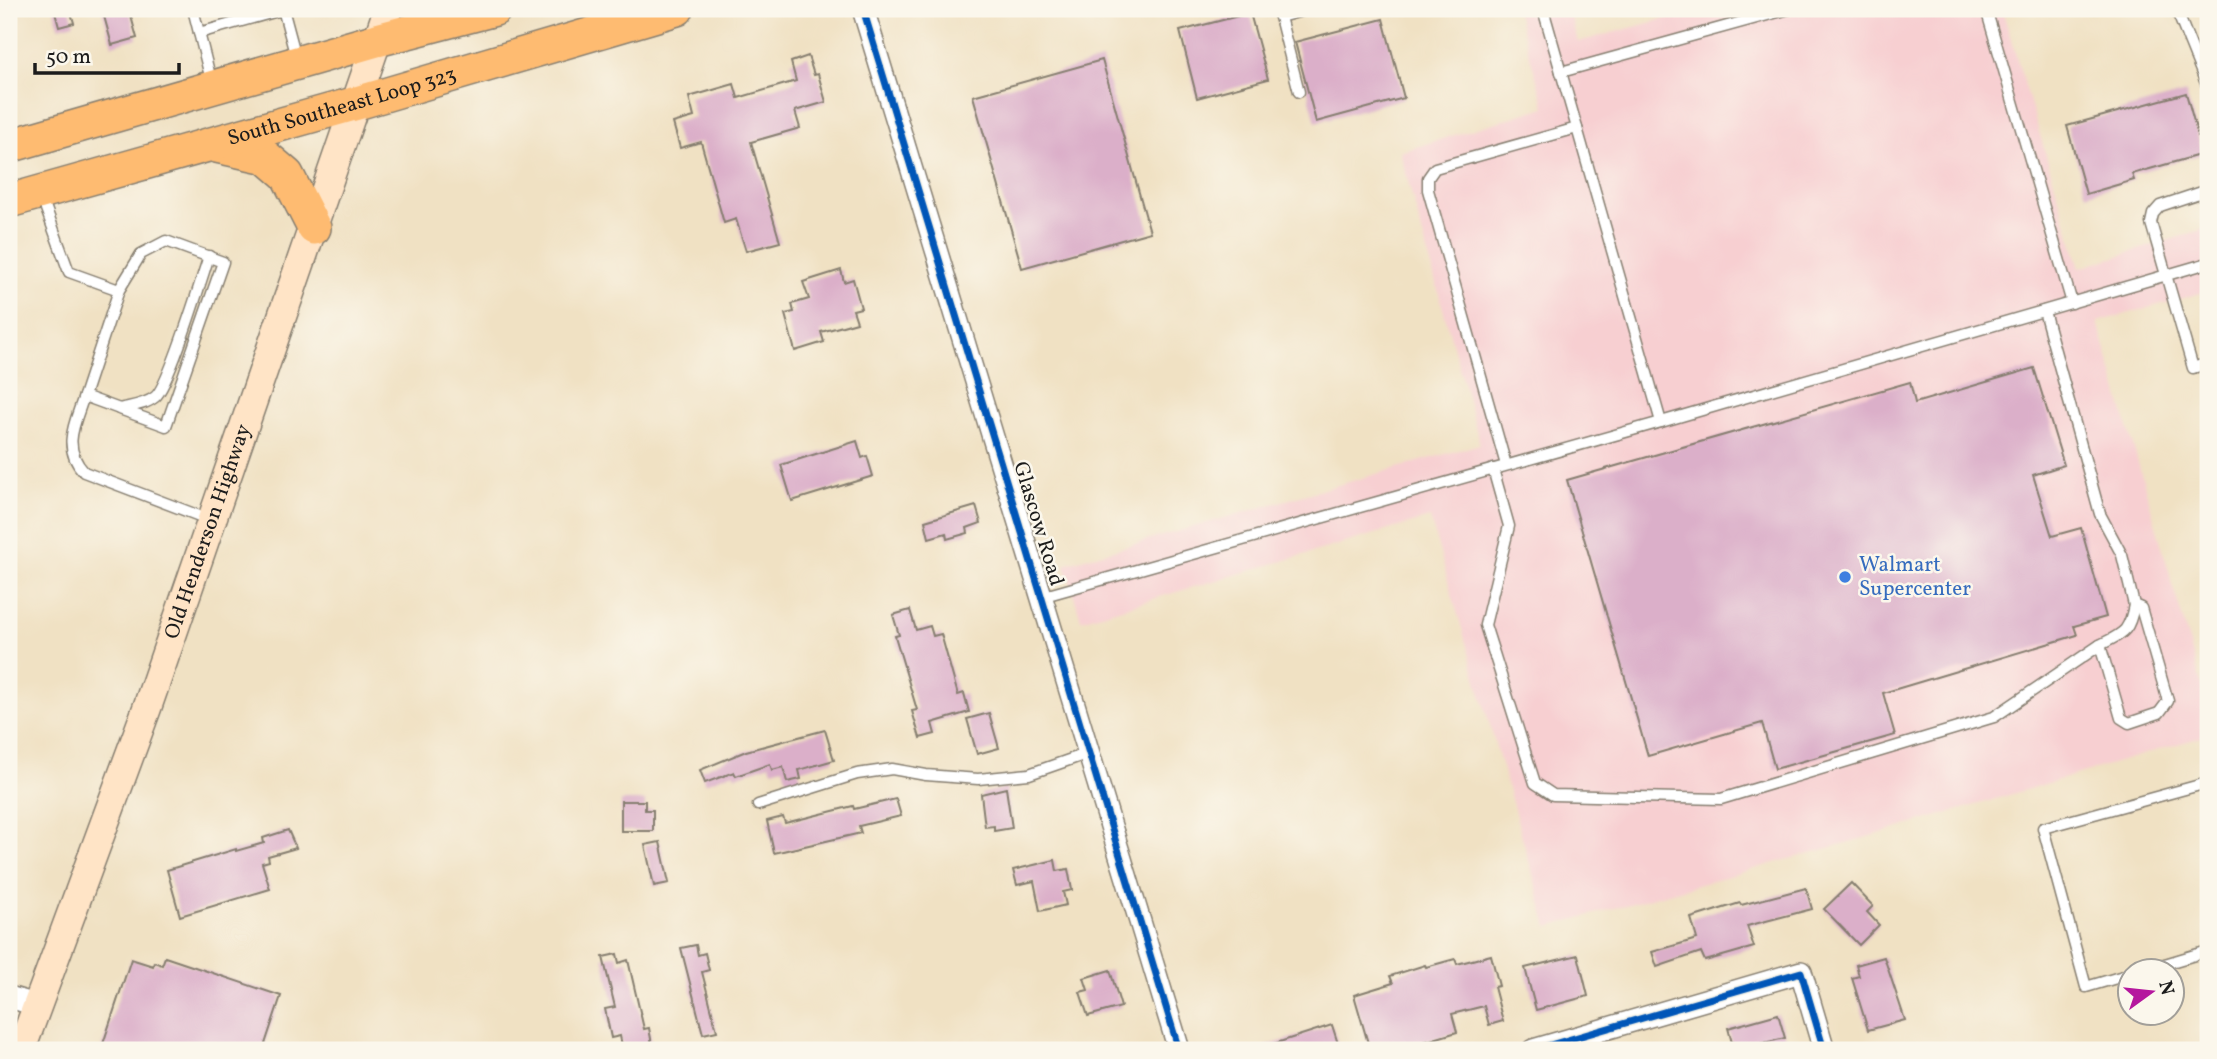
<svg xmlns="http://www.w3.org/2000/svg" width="2217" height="1059" font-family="Vollkorn,serif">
  <rect width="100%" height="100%" fill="#fbf7ec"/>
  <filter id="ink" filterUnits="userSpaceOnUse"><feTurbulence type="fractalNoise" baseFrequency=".0143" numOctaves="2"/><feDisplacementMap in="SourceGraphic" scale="14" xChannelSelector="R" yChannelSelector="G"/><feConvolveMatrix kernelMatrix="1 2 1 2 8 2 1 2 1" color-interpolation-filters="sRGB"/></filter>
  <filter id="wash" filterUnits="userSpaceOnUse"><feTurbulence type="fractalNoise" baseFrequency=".00686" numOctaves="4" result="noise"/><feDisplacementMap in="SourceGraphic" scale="28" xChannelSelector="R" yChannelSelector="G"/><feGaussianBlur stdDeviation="1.57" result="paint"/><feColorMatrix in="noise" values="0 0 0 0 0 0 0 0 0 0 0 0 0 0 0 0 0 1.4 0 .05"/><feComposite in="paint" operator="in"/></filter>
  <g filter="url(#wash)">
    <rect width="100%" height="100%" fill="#f0e1c3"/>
    <polygon fill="#f7cfd1" points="1516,9 1568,9 1578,42 1701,9 2002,9 2080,268 2208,228 2208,291 2098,322 2208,708 2208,735 1889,831 1548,927 1430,518 1081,620 1065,564 1480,444 1400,152 1545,107"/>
    <g id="blocks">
      <g fill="#dbafc9">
        <polygon points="54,9 70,9 74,23 59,27"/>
        <polygon points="102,9 129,9 137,38 112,45"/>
        <polygon points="1250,13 1268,79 1197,98 1180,31"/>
        <polygon points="1383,19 1404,98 1316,122 1295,42"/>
        <polygon points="808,56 814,75 818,74 826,102 795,111 800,128 751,142 780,242 746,251 736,219 724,223 701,142 680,148 673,123 694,117 689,97 734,84 738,98 796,81 791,62"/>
        <polygon points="1102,60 1150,232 1022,268 973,96"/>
        <polygon points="2186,93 2203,154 2132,174 2134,180 2086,194 2067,126"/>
        <polygon points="841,270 844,282 853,279 861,308 853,310 857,322 821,332 824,342 795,351 785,314 794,312 792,304 809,299 803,282"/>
        <polygon points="2034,368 2064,465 2033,475 2052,536 2081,528 2106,617 2074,626 2077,635 1883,693 1895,735 1775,769 1762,723 1648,756 1567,480 1910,382 1915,403"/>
        <polygon points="857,441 862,458 867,456 873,476 792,501 781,465"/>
        <polygon points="976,506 981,523 967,528 968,533 947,539 946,533 929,538 925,521"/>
        <polygon points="910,610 916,630 930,626 933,636 941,634 958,695 964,693 969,712 932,723 935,734 920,738 912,711 917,710 895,636 899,635 893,615"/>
        <polygon points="989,713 999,748 977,754 967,719"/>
        <polygon points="825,730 834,760 799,770 801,779 787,782 783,767 772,770 770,764 736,776 734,772 705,783 700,770 746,751"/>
        <polygon points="1006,788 1012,828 994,831 994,826 985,827 981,794"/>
        <polygon points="896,799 901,816 859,826 861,833 774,853 767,821 783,817 785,823 853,806 854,809"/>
        <polygon points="621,801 645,801 645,810 653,810 653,831 621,831"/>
        <polygon points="288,830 296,848 268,856 269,861 262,863 270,889 180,916 167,870 236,849 236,851 264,843 263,838"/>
        <polygon points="660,842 669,883 654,886 645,845"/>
        <polygon points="1055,860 1057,871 1068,869 1072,890 1063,892 1066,905 1040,911 1034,881 1017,885 1013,870"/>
        <polygon points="1851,883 1873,906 1867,912 1879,925 1859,945 1824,909"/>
        <polygon points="1806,888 1812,909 1747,926 1754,947 1705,961 1701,952 1657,967 1652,952 1697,939 1691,918 1740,903 1741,905"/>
        <polygon points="696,945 698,955 705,953 709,970 702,972 717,1031 703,1034 681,948"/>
        <polygon points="617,954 619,963 628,960 644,1029 649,1028 653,1050 623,1050 620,1036 611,1038 605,1009 615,1007 603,957"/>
        <polygon points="1491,955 1499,986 1494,987 1503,1021 1489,1025 1484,1006 1452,1014 1457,1032 1397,1050 1370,1050 1354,995 1393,983 1390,976 1425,965 1426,967 1455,959 1457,964"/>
        <polygon points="1578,955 1588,996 1536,1010 1525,968"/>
        <polygon points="165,957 281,996 263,1050 101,1050 131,959 153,966 154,962 162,965"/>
        <polygon points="1884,957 1905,1020 1868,1030 1852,978 1859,976 1856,965"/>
        <polygon points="1110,970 1121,1007 1088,1016 1080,992 1088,990 1084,978"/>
        <polygon points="1778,1014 1785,1038 1734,1050 1728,1028"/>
        <polygon points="1332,1025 1340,1050 1264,1050 1264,1047"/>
      </g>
    </g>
  </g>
  <g filter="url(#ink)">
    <use href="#blocks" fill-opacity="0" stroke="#867e70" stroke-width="2"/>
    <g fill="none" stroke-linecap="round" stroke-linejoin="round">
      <defs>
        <g id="service">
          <polyline points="193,9 212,84"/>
          <polyline points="283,9 297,61"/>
          <polyline points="1277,9 1280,17 1309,9"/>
          <polyline points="1543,9 1661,422"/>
          <polyline points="1986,9 2072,303"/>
          <polyline points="2176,9 2208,88"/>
          <polyline points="1280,17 1299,92"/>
          <polyline points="199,33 285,9"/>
          <polyline points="1561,72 1789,9"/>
          <polyline points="2208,190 2160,206 2153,214 2151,223 2193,368 2208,363"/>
          <polyline points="41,195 69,272 119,290 141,254 166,241 223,262 166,426 84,396 119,290"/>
          <path d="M84,396C75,423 61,447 84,472L210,520"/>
          <path d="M119,409C131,406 145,405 155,397C169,386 201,280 209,256"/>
          <polyline points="1506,465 1428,190 1428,178 1435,168 1577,128"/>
          <polyline points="1493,469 1509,526 1485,625 1535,783 1553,795 1721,799 1994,717 2100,645 2121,718 2129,723 2159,713 2168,701 2141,608 2134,605 2122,555 2100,514 2044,311"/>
          <polyline points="1041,597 1661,422 2208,263"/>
          <path d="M2100,645C2123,633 2129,633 2134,605"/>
          <polyline points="758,805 857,774 892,769 926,775 978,779 1029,774 1089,753"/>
          <polyline points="2138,972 2208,951"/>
          <polyline points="2130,974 2086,987 2043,828 2207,783 2208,788"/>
        </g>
        <g id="minor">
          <polyline points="863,9 1179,1050"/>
          <polyline points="9,997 36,1005"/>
          <polyline points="1533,1050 1801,972 1824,1050"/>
        </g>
        <g id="secondary">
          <path id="s1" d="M21,1050L147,708L388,9"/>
        </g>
        <g id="trunk">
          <polyline points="9,146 377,40 495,9"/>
          <polyline points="216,146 266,157 287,175 314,228"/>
          <path id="s2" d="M9,201L357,103L677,9"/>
        </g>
      </defs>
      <use href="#service" stroke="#867e70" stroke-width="13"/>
      <use href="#minor" stroke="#867e70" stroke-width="24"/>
      <use href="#secondary" stroke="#867e70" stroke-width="31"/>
      <use href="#trunk" stroke="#867e70" stroke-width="36"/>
      <use href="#service" stroke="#fff" stroke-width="10"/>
      <use href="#minor" stroke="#fff" stroke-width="21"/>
      <use href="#secondary" stroke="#ffe4c6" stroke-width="28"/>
      <use href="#trunk" stroke="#febb71" stroke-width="33"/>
      <defs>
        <g id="cycleway">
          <polyline points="863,9 1179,1050"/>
          <polyline points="1533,1050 1801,972 1824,1050"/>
        </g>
      </defs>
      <use href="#cycleway" stroke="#fbf7ec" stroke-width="11"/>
      <use href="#cycleway" stroke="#0057b8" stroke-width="7"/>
    </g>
  </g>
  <circle fill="#3f7fe0" stroke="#fbf7ec" stroke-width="2.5" cx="1845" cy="577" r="7"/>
  <g text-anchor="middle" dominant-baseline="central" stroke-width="5" stroke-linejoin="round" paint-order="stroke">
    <g font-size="21" fill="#1c1c1c" stroke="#fbf7ec">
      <text stroke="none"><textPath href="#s2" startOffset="346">South Southeast Loop 323</textPath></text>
      <text transform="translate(1038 524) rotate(73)">Glascow Road</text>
      <text stroke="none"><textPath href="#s1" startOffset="551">Old Henderson Highway</textPath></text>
    </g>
    <g font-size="21" fill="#366cbe" stroke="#fbf7ec" text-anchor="start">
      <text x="1859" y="565">Walmart<tspan x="1859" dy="24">Supercenter</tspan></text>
    </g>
  </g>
  <rect width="2217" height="1059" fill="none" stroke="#fbf7ec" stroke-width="35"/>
  <g transform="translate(2151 992) rotate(75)"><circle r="33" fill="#fbf7ec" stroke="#a29f99" stroke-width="2"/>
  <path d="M0-5L12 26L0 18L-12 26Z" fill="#b5179e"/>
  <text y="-10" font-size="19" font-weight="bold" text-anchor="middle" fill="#1c1c1c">N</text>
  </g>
  <path d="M35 63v10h144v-10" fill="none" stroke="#1c1c1c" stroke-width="3.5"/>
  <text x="46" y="63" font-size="21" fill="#1c1c1c" stroke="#fbf7ec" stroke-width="5" paint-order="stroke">50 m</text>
</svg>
